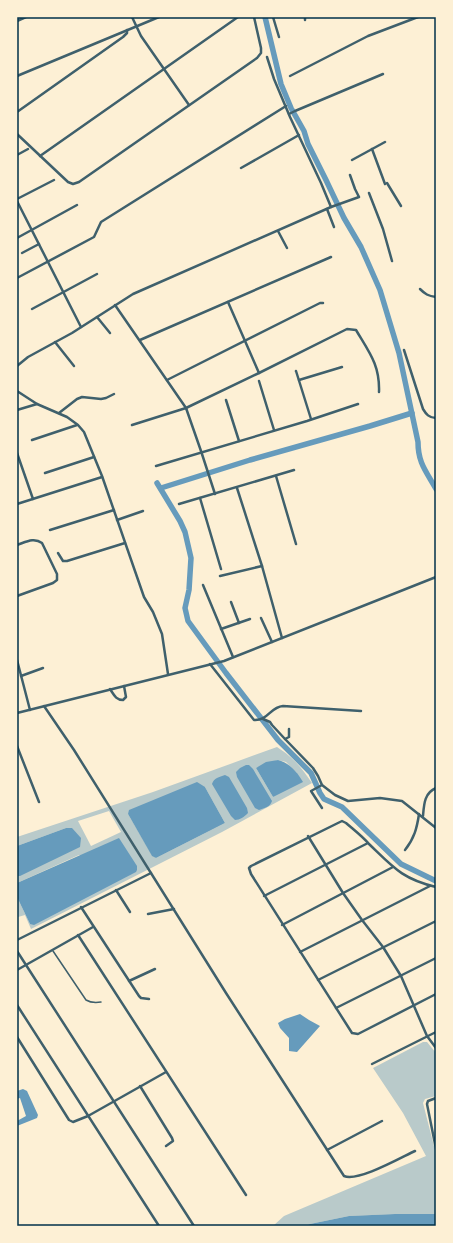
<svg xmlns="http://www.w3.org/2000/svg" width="453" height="1243" font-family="Lora,serif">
  <rect width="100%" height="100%" fill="#fdf0d5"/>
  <g fill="#b9caca" fill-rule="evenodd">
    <path d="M277,747C294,758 301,767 312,783L222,832L31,929L25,915L18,917L17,897L30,924L137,870L79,855L17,883V876L20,875L72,828H66L17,846V837L153,792ZM278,760L286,762L297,773L273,797L256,768ZM205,787L225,823L156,858L152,855L128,814ZM109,811L121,832L91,846L78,821Z"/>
    <polygon points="423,1042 427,1042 436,1053 436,1096 425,1099 423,1103 436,1154 436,1214 395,1214 349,1216 310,1224 305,1226 273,1226 284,1216 426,1156 403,1113 373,1068"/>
  </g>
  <g fill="#669bbc">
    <path d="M278,760C290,763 297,772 303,782L273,797L256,768L266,762Z"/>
    <path d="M246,765H249L253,769L272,801C270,807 265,808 259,810L255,808L237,777L236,772L240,768Z"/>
    <path d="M225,775L229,777L247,808L248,813C244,817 240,820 235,820L231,816L212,784C214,778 219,777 225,775Z"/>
    <polygon points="197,782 205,787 225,823 156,858 152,856 128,814 129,810"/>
    <polygon points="66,828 72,828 81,838 80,847 20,876 17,876 17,846"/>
    <polygon points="119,838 137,866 137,870 136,872 34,925 30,924 17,897 17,883"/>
    <polygon points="300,1014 309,1020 320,1026 297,1052 289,1051 289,1038 280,1028 278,1023 285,1019"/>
    <polygon points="23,1089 27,1091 38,1115 37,1118 17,1126 17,1121 26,1116 20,1098 17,1099 17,1091"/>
    <polygon points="395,1214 436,1214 436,1226 305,1226 310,1224 349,1216"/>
  </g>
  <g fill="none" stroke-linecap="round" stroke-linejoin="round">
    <g stroke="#669bbc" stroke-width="5.5">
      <path d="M265,17L281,84L291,108L304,131L308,144L326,180L344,218L361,247L380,290L399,353L418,442C418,463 426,471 436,489"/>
      <polyline points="157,483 180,521 185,532 191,558 189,590 185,608 188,621 226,673 278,740 311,773 320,793 324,799 342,807 401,864 436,881"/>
      <polyline points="161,488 250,460 370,426 412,413"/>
    </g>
    <path stroke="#3f606c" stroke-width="1.5" d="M53,951L86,1000C91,1003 95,1003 101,1002"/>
    <g stroke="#3f606c" stroke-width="2.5">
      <polyline points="132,17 141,36 189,105"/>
      <polyline points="273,17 279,37"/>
      <polyline points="305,17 305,20"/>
      <polyline points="17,21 26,17"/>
      <polyline points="267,57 274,79 290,117 321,183 331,207"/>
      <polyline points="17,76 159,17"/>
      <polyline points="290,76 368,36 418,17"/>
      <polyline points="17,112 123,37 127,33 127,30"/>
      <polyline points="289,114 295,111 383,74"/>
      <polyline points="17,134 68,182 73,184 79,182 257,58 261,53 261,48 254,17"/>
      <polyline points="372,149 385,184"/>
      <polyline points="17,155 28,149"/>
      <polyline points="40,156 238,17"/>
      <polyline points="352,160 385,142"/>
      <polyline points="241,168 299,135"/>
      <polyline points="387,183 401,206"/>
      <polyline points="369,193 383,229 392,261"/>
      <polyline points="17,199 54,180"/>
      <polyline points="17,201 81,327"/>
      <polyline points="327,209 334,227"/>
      <polyline points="278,231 287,248"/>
      <polyline points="17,238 77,205"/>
      <polyline points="22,253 39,244"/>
      <polyline points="17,278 94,237 101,222 286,106"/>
      <path d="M420,289C425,294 428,296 436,297"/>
      <polyline points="228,302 259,373"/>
      <polyline points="115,305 186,408 201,451 215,494"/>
      <polyline points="32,309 97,274"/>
      <polyline points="97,317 110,333"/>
      <polyline points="140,340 331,257"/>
      <polyline points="55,342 74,366"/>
      <path d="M404,350L423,409C426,414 429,418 436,418"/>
      <polyline points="17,366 28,357 72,333 133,294 331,207 359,197 355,189 350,175"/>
      <polyline points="296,371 311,419"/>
      <polyline points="167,380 320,303 323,303"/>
      <polyline points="299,380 342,367"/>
      <polyline points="259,381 274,430"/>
      <polyline points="17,391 37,404 67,417 78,425 84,432 102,476 144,597 153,612 162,634 168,674"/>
      <polyline points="226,400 239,441"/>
      <polyline points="17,410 37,404"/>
      <polyline points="59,413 77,399 82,397 101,399 106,398 114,394"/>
      <path d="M132,425L186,408L259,373L347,329L356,330C369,352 380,365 379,392"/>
      <polyline points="32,440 77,425"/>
      <polyline points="17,453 33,499"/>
      <polyline points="156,466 307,421 358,404"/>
      <polyline points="45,473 94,457"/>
      <polyline points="276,476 296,544"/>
      <polyline points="237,488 262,566 282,638"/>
      <polyline points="200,498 221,569"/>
      <polyline points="17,504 102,477"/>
      <polyline points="179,504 294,470"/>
      <polyline points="117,520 143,511"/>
      <polyline points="50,530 114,510"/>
      <path d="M17,545C26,542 34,537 42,543L57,574V580L53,583L17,596"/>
      <polyline points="58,553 63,561 67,561 125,543"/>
      <polyline points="220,576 262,566"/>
      <polyline points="203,585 233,657"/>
      <polyline points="231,602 239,623"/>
      <polyline points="261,618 272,642"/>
      <polyline points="221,629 250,619"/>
      <polyline points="17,660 30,710"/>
      <path d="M210,664L254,720C268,721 270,707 283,706L361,711"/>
      <polyline points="21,676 43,668"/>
      <path d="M110,689C114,695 116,700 123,700L126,697L124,686"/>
      <path d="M44,706L74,750L226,993L344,1176C358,1182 400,1158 415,1151"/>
      <polyline points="17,713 224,661 436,577"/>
      <polyline points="263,719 270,722 272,725 285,739 313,768 318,776 322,785 335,795 348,801 380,798 402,801 436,828"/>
      <polyline points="285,739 289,737 289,729"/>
      <polyline points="17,746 39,802"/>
      <polyline points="322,808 311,791 322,785"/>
      <path d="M423,816C424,805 424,793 436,788"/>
      <polyline points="308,836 343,893 362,920 383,947 401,976 427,1036 436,1048"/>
      <path d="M405,850C414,839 417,828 419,814"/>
      <path d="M436,887C402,879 393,867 369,844C362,836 354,830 346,823L342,821L251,866L249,868L251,874L352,1033L358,1034L436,994"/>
      <polyline points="116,890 130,912"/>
      <polyline points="264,896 368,843"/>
      <polyline points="81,907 139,996 141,998 149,999"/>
      <polyline points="148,914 174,909"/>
      <polyline points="282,925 393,867"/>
      <polyline points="78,935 246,1195"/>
      <polyline points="17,940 151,873"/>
      <polyline points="17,951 194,1226"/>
      <polyline points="300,952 430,886"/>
      <polyline points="17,970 93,927"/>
      <polyline points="318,980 436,921"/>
      <polyline points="129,981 155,969"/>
      <polyline points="17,1005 159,1226"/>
      <polyline points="336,1008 436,958"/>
      <polyline points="17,1037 69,1120 73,1122 88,1116 166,1072"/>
      <polyline points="372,1064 436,1032"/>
      <polyline points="140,1086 172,1138 173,1141 166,1146"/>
      <polyline points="436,1098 428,1101 427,1104 436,1149"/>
      <polyline points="327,1150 382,1121"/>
    </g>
  </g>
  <rect width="453" height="1243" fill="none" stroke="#fdf0d5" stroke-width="36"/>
  <rect x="18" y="18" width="417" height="1207" fill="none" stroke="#003049" stroke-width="1.5"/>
</svg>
